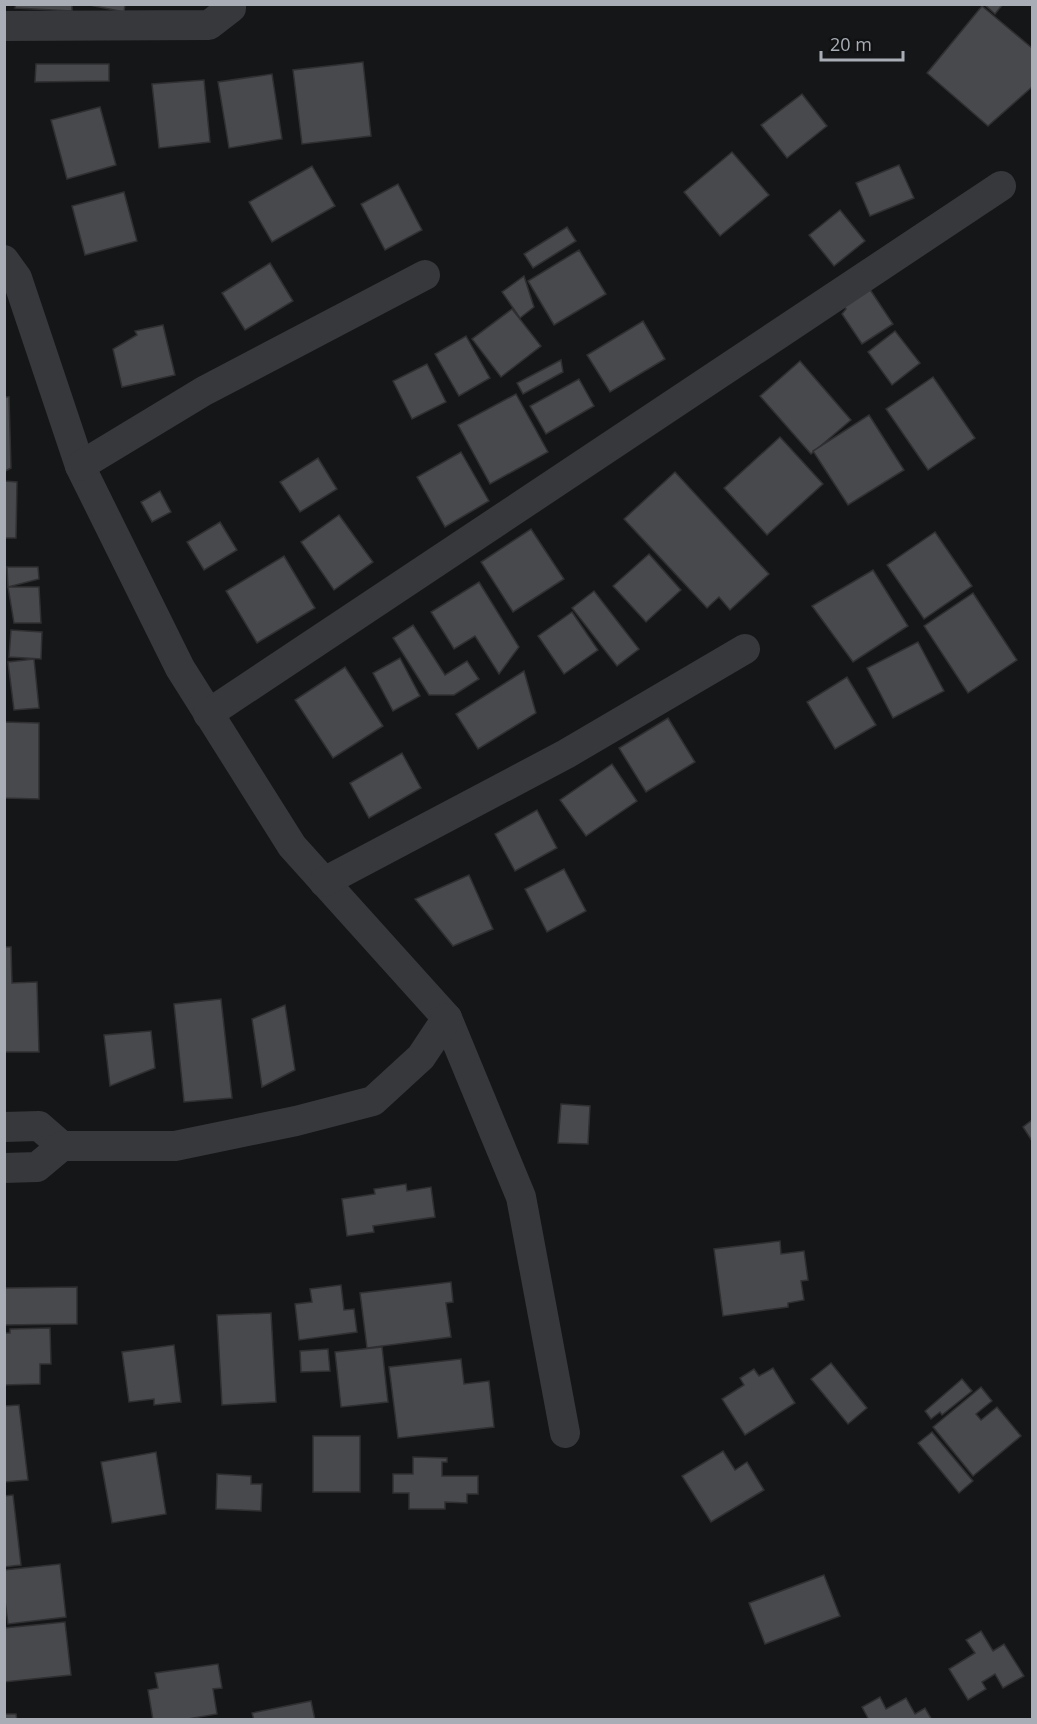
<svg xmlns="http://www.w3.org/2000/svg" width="1037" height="1724" font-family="'Open Sans',sans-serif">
  <rect width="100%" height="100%" fill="#151617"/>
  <g fill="#48494c" stroke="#303033" stroke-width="1.5">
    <polygon points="16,4 72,4 72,11 15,8"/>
    <polygon points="85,4 125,4 124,12"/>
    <polygon points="984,4 1003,4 995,14"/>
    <polygon points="982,6 1032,48 1032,87 988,126 927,73"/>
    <polygon points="363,62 371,136 302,144 293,70"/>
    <polygon points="36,64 109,64 109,81 35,82"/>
    <polygon points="272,74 282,139 229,148 218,82"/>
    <polygon points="204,80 210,142 159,148 152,84"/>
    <polygon points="802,94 827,126 787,158 761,125"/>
    <polygon points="100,107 116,165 67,179 51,120"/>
    <polygon points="732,152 769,195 720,236 684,192"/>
    <polygon points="899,165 914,198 870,216 856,183"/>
    <polygon points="312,166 335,206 272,242 249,202"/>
    <polygon points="398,184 422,230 385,250 361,204"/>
    <polygon points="124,192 137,241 85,255 72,206"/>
    <polygon points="840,210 865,241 834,266 809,235"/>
    <polygon points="567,227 576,241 533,268 524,254"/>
    <polygon points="579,250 606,294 554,325 528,281"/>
    <polygon points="270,263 293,301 245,330 222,293"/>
    <polygon points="524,276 534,307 520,318 502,292"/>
    <polygon points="867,285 893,324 862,344 842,314 846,309 842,302"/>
    <polygon points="512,309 541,346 501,377 472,339"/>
    <polygon points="643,321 665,359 610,392 587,355"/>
    <polygon points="163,325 175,375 122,387 113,349 137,335 135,331"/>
    <polygon points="895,331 920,363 892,385 868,352"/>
    <polygon points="466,336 490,378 459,396 435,354"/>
    <polygon points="561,360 563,372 523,394 517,383"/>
    <polygon points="800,361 851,420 811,454 760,396"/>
    <polygon points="427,364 446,402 412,419 393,381"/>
    <polygon points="933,377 975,438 928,470 886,409"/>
    <polygon points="579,379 594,406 546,434 530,406"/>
    <polygon points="516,394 548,452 490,484 458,425"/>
    <polygon points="4,397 9,397 11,468 4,472"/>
    <polygon points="869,415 904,470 848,505 813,451"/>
    <polygon points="780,437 823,484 767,535 724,488"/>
    <polygon points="461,452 489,501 445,527 417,477"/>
    <polygon points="318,458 337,489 300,512 280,482"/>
    <polygon points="675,472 769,574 730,610 719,597 707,608 624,519"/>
    <polygon points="4,481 17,482 16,538 4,538"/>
    <polygon points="160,491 171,512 152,522 141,502"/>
    <polygon points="339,515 373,562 334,590 301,542"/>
    <polygon points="220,522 237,550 204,570 187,542"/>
    <polygon points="531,529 564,579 513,612 481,562"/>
    <polygon points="935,532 972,586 924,619 887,565"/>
    <polygon points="649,554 681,590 646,622 613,586"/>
    <polygon points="284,556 315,608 257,643 226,591"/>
    <polygon points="7,567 38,567 39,579 8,587"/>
    <polygon points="873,570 908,626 853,662 812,606"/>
    <polygon points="479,582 519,647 499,674 475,636 454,649 431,612"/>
    <polygon points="8,587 39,587 41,623 14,623"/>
    <polygon points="594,591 639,649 617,666 572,608"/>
    <polygon points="973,593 1017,660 968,693 924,626"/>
    <polygon points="572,612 598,650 564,674 538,636"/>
    <polygon points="413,625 445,675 467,661 479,679 454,695 429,695 393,638"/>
    <polygon points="11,630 42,632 41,659 9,657"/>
    <polygon points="918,642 944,691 893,718 867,668"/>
    <polygon points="400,658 420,696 393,711 373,673"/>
    <polygon points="34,659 39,708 14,710 8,662"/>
    <polygon points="345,667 383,726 333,758 295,700"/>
    <polygon points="524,671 536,713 478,749 456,714"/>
    <polygon points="847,677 876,725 835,749 807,702"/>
    <polygon points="668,718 695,762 646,792 619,748"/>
    <polygon points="4,722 39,723 39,799 4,798"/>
    <polygon points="402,753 421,788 369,818 350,783"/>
    <polygon points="612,764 637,801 586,836 560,800"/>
    <polygon points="537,810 557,848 515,871 495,834"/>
    <polygon points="564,869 586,911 547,932 525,889"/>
    <polygon points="469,875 493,929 453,946 415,899"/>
    <polygon points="4,947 11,947 12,983 37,982 39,1052 4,1052"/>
    <polygon points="221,999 232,1098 184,1102 174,1004"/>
    <polygon points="285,1005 295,1070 262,1087 252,1019"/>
    <polygon points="151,1031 155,1068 110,1086 104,1035"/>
    <polygon points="561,1104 590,1106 588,1144 558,1143"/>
    <polygon points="1032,1120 1032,1141 1023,1127"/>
    <polygon points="406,1184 407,1191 431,1187 435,1217 373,1226 374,1232 347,1236 342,1199 375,1194 374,1189"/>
    <polygon points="780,1241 781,1254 804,1251 808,1280 801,1281 804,1300 788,1303 788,1307 723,1316 714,1249"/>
    <polygon points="451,1282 453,1302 446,1303 451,1337 367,1348 360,1293"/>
    <polygon points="341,1285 344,1310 354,1309 357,1332 299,1340 295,1304 312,1302 310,1289"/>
    <polygon points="77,1287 77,1324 4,1325 4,1288"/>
    <polygon points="271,1313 276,1402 222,1405 217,1315"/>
    <polygon points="50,1328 51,1364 40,1364 40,1384 4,1385 4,1333 10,1333 10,1329"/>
    <polygon points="174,1345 181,1402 154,1405 154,1399 129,1402 122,1352"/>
    <polygon points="382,1347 388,1402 341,1407 335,1352"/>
    <polygon points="328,1349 330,1371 301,1372 300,1351"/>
    <polygon points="461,1359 464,1384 489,1381 494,1427 398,1438 389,1367"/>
    <polygon points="831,1363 867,1408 848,1424 811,1379"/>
    <polygon points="773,1368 795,1403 745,1435 722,1399 744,1385 740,1378 754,1369 759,1376"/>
    <polygon points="962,1379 972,1391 942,1415 940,1412 931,1419 925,1411"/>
    <polygon points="981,1387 992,1401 976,1414 981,1420 997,1407 1021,1436 973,1476 933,1427"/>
    <polygon points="19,1405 28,1480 4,1482 4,1406"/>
    <polygon points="932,1432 973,1481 959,1493 918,1443"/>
    <rect x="313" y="1436" width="47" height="56"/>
    <polygon points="723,1451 735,1470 747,1462 764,1490 711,1522 682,1476"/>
    <polygon points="156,1452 166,1514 112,1523 101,1462"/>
    <polygon points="413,1457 447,1458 447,1462 442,1462 442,1476 478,1476 478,1494 467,1494 467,1503 445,1502 445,1509 409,1509 409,1493 393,1493 393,1474 413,1474"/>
    <polygon points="217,1474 251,1476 251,1484 262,1484 261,1511 216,1509"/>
    <polygon points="13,1495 21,1565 4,1567 4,1496"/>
    <polygon points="60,1564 66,1617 8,1624 4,1593 4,1570"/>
    <polygon points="824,1575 840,1616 765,1644 749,1603"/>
    <polygon points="65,1622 71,1675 4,1682 4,1628"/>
    <polygon points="981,1631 993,1651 1004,1644 1024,1676 1003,1688 995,1674 982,1682 986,1689 968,1700 949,1669 975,1653 966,1640"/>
    <polygon points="218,1664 222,1688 213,1689 217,1714 182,1720 153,1720 148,1690 158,1688 155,1673"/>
    <polygon points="880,1697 886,1709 906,1698 915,1714 925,1708 932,1720 869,1720 862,1707"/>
    <polygon points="311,1701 315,1720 254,1720 252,1713"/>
    <polygon points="4,1714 16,1714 17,1720 4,1720"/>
  </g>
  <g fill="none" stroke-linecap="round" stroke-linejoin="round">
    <g stroke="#37383c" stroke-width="30">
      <polyline points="4,26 209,25 231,8 231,4"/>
      <polyline points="4,260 17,278 80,466 180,668 292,846 447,1018 521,1197 565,1433"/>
      <polyline points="80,466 204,391 425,275"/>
      <polyline points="208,714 1001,186"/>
      <polyline points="324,882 566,754 745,649"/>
      <polyline points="4,1127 39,1126 62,1146"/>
      <polyline points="4,1168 37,1167 62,1146 175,1146 296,1121 373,1101 421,1057 447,1018"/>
    </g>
  </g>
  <rect width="1037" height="1724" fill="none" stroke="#a9aeb6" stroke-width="12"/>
  <path d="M821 51v9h82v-9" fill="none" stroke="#a9aeb6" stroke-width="3"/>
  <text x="830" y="51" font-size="18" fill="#a9aeb6" stroke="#101112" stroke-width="4.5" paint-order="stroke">20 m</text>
</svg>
